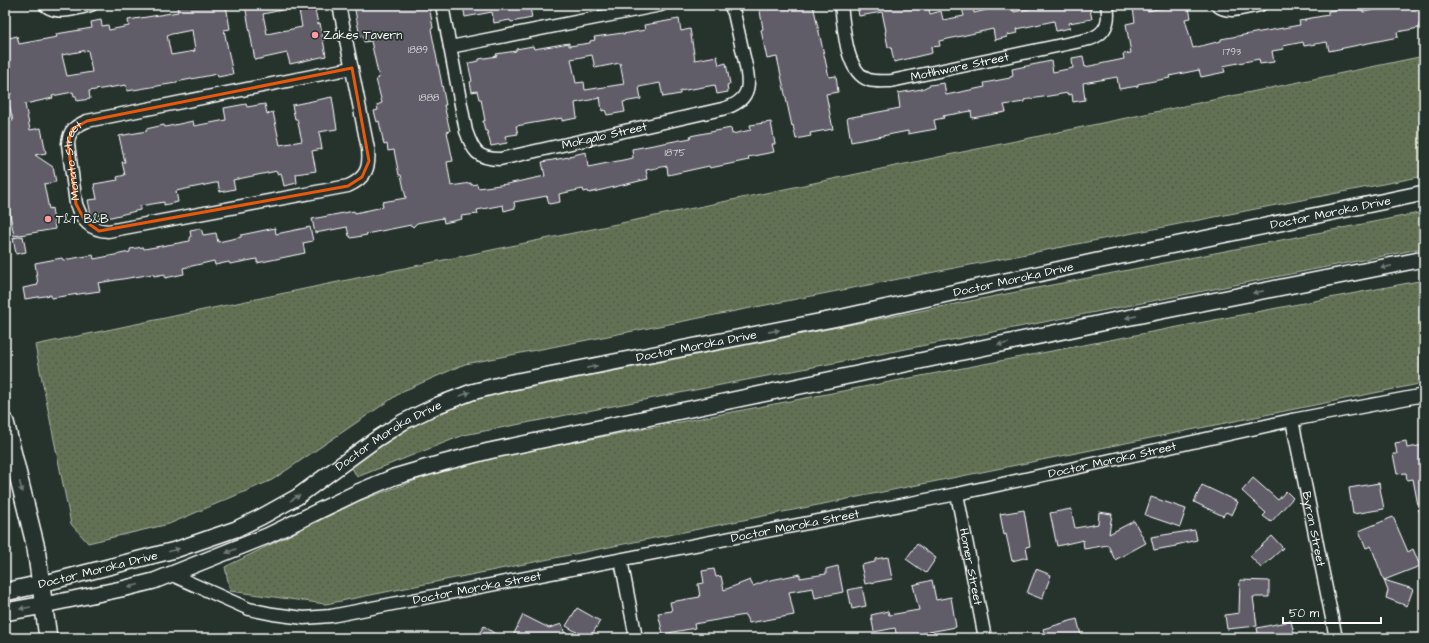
<svg xmlns="http://www.w3.org/2000/svg" width="1429" height="643" font-family="'Architects Daughter',sans-serif">
  <defs>
    <pattern id="grass-dots" width="8" height="8" patternUnits="userSpaceOnUse"><rect width="8" height="8" fill="#627153"/><path d="M2 2h.1M6 6h.1" fill="none" stroke="#54594e" stroke-width="1.8" stroke-linecap="round"/></pattern>
  </defs>
  <rect width="100%" height="100%" fill="#26332d"/>
  <filter id="ink" filterUnits="userSpaceOnUse"><feTurbulence type="fractalNoise" baseFrequency=".025" numOctaves="2"/><feDisplacementMap in="SourceGraphic" scale="8" xChannelSelector="R" yChannelSelector="G"/><feConvolveMatrix kernelMatrix="1 2 1 2 8 2 1 2 1" color-interpolation-filters="sRGB"/></filter>
  <g filter="url(#ink)">
    <g fill="url(#grass-dots)" stroke="#b0b8a9">
      <polygon points="1424,56 1424,176 465,364 403,391 272,480 169,524 88,543 71,524 35,345"/>
      <polygon points="1424,212 1424,248 464,435 357,477 351,466 414,425 471,399"/>
      <polygon points="1424,280 1424,383 326,604 230,591 225,567 359,501 460,464"/>
    </g>
    <g fill="#605d69" stroke="#fff" fill-rule="evenodd">
      <path d="M177,5H226L230,29L224,30L233,74L218,77L217,74L176,82V83L127,91L126,85L89,91L90,99L77,101L76,96H74L73,92L52,96L53,98L25,104L30,130L41,128L46,153L35,155L53,167L56,182L44,184L49,209L52,208L55,229L14,236L5,187V123L13,121L7,95L11,94L6,74H5V39L17,36L19,44L57,37L56,34L92,28L91,22L101,20L102,26L108,25L109,30L129,26L128,20L178,12ZM192,30L195,51L171,55L167,35ZM88,50L92,72L67,76L62,55Z"/>
      <polygon points="245,5 282,5 282,10 263,14 267,34 302,27 298,5 314,5 318,24 320,23 326,56 290,64 287,53 255,60"/>
      <polygon points="354,5 429,5 433,28 431,29 446,105 444,105 450,131 447,132 453,161 447,162 451,186 471,183 471,185 477,184 478,188 507,184 545,176 542,162 569,157 569,156 586,152 588,167 633,158 632,149 691,138 690,136 731,128 732,134 751,130 750,125 771,122 775,144 772,144 774,152 748,157 749,160 710,168 709,166 668,175 667,166 646,170 648,179 589,193 588,191 584,192 583,189 559,194 560,202 549,204 547,196 514,202 515,208 504,211 503,205 477,210 478,214 461,216 462,219 444,223 443,218 417,223 413,227 411,225 366,234 367,235 351,238 350,236 349,236 347,227 315,233 312,219 354,211 355,213 383,207 382,202 406,198 401,175 399,175 394,150 388,151 387,144 384,145 379,121 377,122 374,111 378,110 377,105 382,103 376,79 379,78 371,41 364,42 363,36 360,37"/>
      <polygon points="463,5 525,5 526,8 530,7 532,18 511,22 510,20 494,23 492,12 465,17"/>
      <polygon points="759,5 813,5 829,77 836,76 838,92 826,94 833,129 810,133 811,136 796,139 793,125 792,126 777,57 767,59 761,30 763,29"/>
      <polygon points="857,5 928,5 930,14 941,11 943,20 964,16 962,8 973,6 974,13 998,7 998,5 1012,5 1014,12 1043,6 1042,5 1089,5 1092,19 1069,23 1070,28 1056,31 1054,21 1017,29 1018,33 1007,35 1007,37 995,40 993,29 939,41 940,46 931,47 932,53 894,62 891,47 888,47 885,32 886,31 882,12 859,16"/>
      <polygon points="1146,5 1147,11 1178,5 1186,5 1186,8 1189,8 1191,18 1185,19 1193,48 1221,41 1221,39 1300,25 1299,21 1306,20 1306,19 1328,15 1328,11 1347,8 1346,5 1362,5 1363,12 1401,5 1416,5 1416,8 1422,7 1424,23 1419,24 1419,28 1397,32 1398,37 1329,51 1327,42 1304,46 1303,42 1283,46 1284,49 1272,51 1274,62 1260,64 1259,59 1223,66 1225,72 1201,77 1199,70 1169,76 1170,78 1138,84 1138,86 1119,89 1117,77 1083,83 1085,100 1073,102 1072,94 1068,95 1068,93 1024,100 1024,102 1004,105 1006,112 972,118 971,111 943,116 944,118 934,120 936,129 908,134 908,131 851,142 847,118 900,108 898,93 922,89 930,85 944,83 946,95 985,87 984,83 1010,78 1010,77 1013,76 1012,69 1051,61 1053,72 1073,68 1072,58 1083,56 1085,67 1124,59 1123,54 1131,53 1126,24 1135,22 1133,8"/>
      <path d="M679,19L681,31L690,29L695,60L717,56L719,65L726,63L730,84L727,85L728,92L717,94L715,85L680,91V94L663,97L660,83L639,87L641,99L623,102L625,112L607,115L605,110L602,111L600,97V98L575,103L577,118L562,121V118L516,126L518,134L505,136L507,143L491,146L487,131H485L483,121H485L481,99H479L477,91L472,92L470,82L472,81L468,63L479,61V59L497,56L496,54L516,51V49L533,46L534,49L569,43V46L590,43V41L595,40L594,37L623,33V34L645,30L644,25ZM592,55L595,68L620,63L624,84L585,90L584,82L576,83L571,59Z"/>
      <polygon points="332,97 337,129 319,132 322,149 312,151 316,171 296,174 297,183 284,186 281,173 277,174 277,171 233,180 235,189 220,192 218,183 215,183 176,191 178,202 164,205 164,202 140,206 140,210 99,220 98,214 91,215 88,200 97,199 94,184 118,180 117,177 125,175 122,162 125,162 119,136 147,131 146,129 164,125 165,127 193,121 194,126 226,120 224,108 246,104 247,107 265,104 267,114 273,112 280,145 302,141 297,119 295,119 292,105"/>
      <polygon points="310,227 313,241 303,243 305,253 257,263 257,259 230,264 229,262 215,265 214,261 183,268 184,274 165,278 165,274 154,276 153,274 98,283 100,291 51,298 51,295 25,299 23,288 38,285 35,263 62,258 63,260 93,255 94,259 130,252 130,249 143,247 144,249 190,241 190,238 191,237 190,230 201,228 203,235 216,233 218,242 241,237 241,235 275,228 276,234"/>
      <polygon points="23,236 26,252 16,254 13,238"/>
      <polygon points="1406,441 1407,448 1424,445 1424,511 1419,511 1413,479 1407,480 1406,473 1397,474 1393,454 1397,454 1395,443"/>
      <polygon points="1253,478 1278,500 1286,491 1293,498 1271,522 1263,516 1266,513 1242,491"/>
      <polygon points="1379,483 1384,509 1353,514 1349,488"/>
      <polygon points="1202,485 1238,502 1232,515 1226,512 1223,516 1194,502"/>
      <polygon points="1151,497 1186,509 1180,527 1145,515"/>
      <polygon points="1071,509 1075,528 1098,524 1099,512 1112,514 1109,534 1134,521 1146,543 1115,560 1108,545 1084,549 1083,540 1057,546 1050,513"/>
      <polygon points="1024,510 1030,546 1026,547 1028,557 1012,561 1006,534 1004,535 1000,514"/>
      <polygon points="1393,517 1408,552 1413,549 1420,566 1384,580 1413,589 1407,606 1386,598 1388,591 1371,546 1366,548 1359,531"/>
      <polygon points="1195,530 1197,540 1176,545 1176,546 1154,550 1151,537"/>
      <polygon points="1272,536 1283,548 1261,568 1250,556"/>
      <polygon points="917,544 936,558 926,573 906,559"/>
      <polygon points="888,557 892,579 865,584 861,565 875,562 875,559"/>
      <polygon points="838,566 843,592 815,598 813,588 789,592 794,615 749,623 745,615 694,624 695,628 663,634 658,613 672,611 670,602 700,597 698,584 704,583 702,571 714,569 716,577 721,576 724,590 750,580 753,586 766,581 800,574 800,578 826,574 826,569"/>
      <polygon points="1036,569 1051,575 1042,599 1027,593"/>
      <polygon points="932,580 936,600 951,597 956,627 897,638 895,628 874,632 871,615 888,611 889,615 919,610 913,585"/>
      <polygon points="1240,580 1269,581 1269,597 1253,597 1257,626 1227,629 1225,615 1239,613"/>
      <polygon points="862,587 866,606 852,609 848,590"/>
      <polygon points="577,608 600,621 590,638 587,638 566,626"/>
      <polygon points="523,615 549,628 562,624 565,635 571,638 512,638"/>
      <polygon points="1077,619 1081,635 1071,638 1046,638 1043,629"/>
      <polygon points="1291,621 1295,638 1259,638 1257,628"/>
      <polygon points="484,626 501,638 476,638"/>
    </g>
    <g fill="none" stroke-linecap="round" stroke-linejoin="round">
      <defs>
        <g id="minor">
          <path d="M45,5C58,16 77,8 91,5"/>
          <path id="s1" d="M339,5L368,149C370,168 366,178 348,186L108,231C90,230 82,221 76,204L68,144C69,130 75,126 87,121L352,68"/>
          <path id="s2" d="M442,5L466,131C473,151 477,159 500,159L722,109C756,100 749,79 743,53C740,40 737,26 734,13L730,5"/>
          <path id="s3" d="M841,5C844,26 845,72 869,80C876,82 884,81 891,81L1090,39C1107,33 1110,21 1107,5"/>
          <path d="M1217,5C1228,15 1247,7 1260,5"/>
          <polyline points="450,47 661,5"/>
          <path id="s4" d="M1292,420L1336,638"/>
          <path id="s5" d="M957,494L985,638"/>
          <polyline points="621,560 636,638"/>
          <path id="s6" d="M170,574L249,609L273,614L304,618L331,616L957,494L1292,420L1424,395"/>
        </g>
        <g id="tertiary">
          <path id="s7" d="M41,584L175,550L236,529L261,517L297,497L375,440L403,422L438,405L472,392L507,383L838,318L1097,261L1424,193"/>
          <polyline points="44,605 126,588 154,581 267,536 358,492 394,477 442,463 489,451 1116,320 1424,259"/>
        </g>
        <g id="secondary">
          <polyline points="5,422 36,548 48,638"/>
          <polyline points="5,592 41,584"/>
          <polyline points="5,612 44,605"/>
        </g>
      </defs>
      <use href="#minor" stroke="#fff" stroke-width="15"/>
      <use href="#tertiary" stroke="#fff" stroke-width="18"/>
      <use href="#secondary" stroke="#fff" stroke-width="20"/>
      <use href="#minor" stroke="#26332d" stroke-width="12"/>
      <use href="#tertiary" stroke="#26332d" stroke-width="15"/>
      <use href="#secondary" stroke="#26332d" stroke-width="17"/>
    </g>
    <defs><path id="oneway-solid" d="M-6-.8H1V-3.2L6.5 0L1 3.2V.8H-6Z"/></defs>
    <g fill="#727a76">
      <use href="#oneway-solid" transform="translate(1386 267) rotate(169)"/>
      <use href="#oneway-solid" transform="translate(1258 292) rotate(169)"/>
      <use href="#oneway-solid" transform="translate(1131 317) rotate(169)"/>
      <use href="#oneway-solid" transform="translate(774 331) rotate(-11)"/>
      <use href="#oneway-solid" transform="translate(1003 344) rotate(168)"/>
      <use href="#oneway-solid" transform="translate(592 367) rotate(-11)"/>
      <use href="#oneway-solid" transform="translate(465 394) rotate(-21)"/>
      <use href="#oneway-solid" transform="translate(21 487) rotate(76)"/>
      <use href="#oneway-solid" transform="translate(295 498) rotate(-31)"/>
      <use href="#oneway-solid" transform="translate(174 550) rotate(-16)"/>
      <use href="#oneway-solid" transform="translate(231 551) rotate(158)"/>
      <use href="#oneway-solid" transform="translate(133 586) rotate(165)"/>
      <use href="#oneway-solid" transform="translate(25 608) rotate(170)"/>
    </g>
  </g>
  <path fill="none" stroke="#e8590c" stroke-width="3" stroke-linejoin="round" d="M352,68L369,161L362,177L348,186L99,231L85,221L76,204L68,144L72,129L87,121Z"/>
  <g fill="#ff9aa2" stroke="#26332d" stroke-width="1.5">
    <circle cx="315" cy="35" r="4"/>
    <circle cx="48" cy="219" r="4"/>
  </g>
  <g text-anchor="middle" dominant-baseline="central" stroke-width="3.5" stroke-linejoin="round" paint-order="stroke">
    <g font-size="10" fill="#d7d6da">
      <text x="418" y="50">1889</text>
      <text x="1232" y="52">1793</text>
      <text x="429" y="98">1888</text>
      <text x="675" y="153">1875</text>
    </g>
    <g font-size="12" fill="#fff" stroke="#26332d" text-anchor="start">
      <text x="323" y="35">Zakes Tavern</text>
      <text x="56" y="219">T&amp;T B&amp;B</text>
    </g>
    <g font-size="12" fill="#fff" stroke="#26332d">
      <text stroke="none"><textPath href="#s3" startOffset="176">Motlhware Street</textPath></text>
      <text stroke="none"><textPath href="#s2" startOffset="284">Mokgalo Street</textPath></text>
      <text stroke="none"><textPath href="#s1" startOffset="527">Monato Street</textPath></text>
      <text stroke="none"><textPath href="#s7" startOffset="1354">Doctor Moroka Drive</textPath></text>
      <text stroke="none"><textPath href="#s7" startOffset="1030">Doctor Moroka Drive</textPath></text>
      <text stroke="none"><textPath href="#s7" startOffset="706">Doctor Moroka Drive</textPath></text>
      <text stroke="none"><textPath href="#s7" startOffset="382">Doctor Moroka Drive</textPath></text>
      <text stroke="none"><textPath href="#s6" startOffset="966">Doctor Moroka Street</textPath></text>
      <text stroke="none"><textPath href="#s6" startOffset="642">Doctor Moroka Street</textPath></text>
      <text stroke="none"><textPath href="#s4" startOffset="111">Byron Street</textPath></text>
      <text stroke="none"><textPath href="#s5" startOffset="74">Homer Street</textPath></text>
      <text transform="translate(98 570) rotate(-14)">Doctor Moroka Drive</text>
      <text stroke="none"><textPath href="#s6" startOffset="318">Doctor Moroka Street</textPath></text>
    </g>
  </g>
  <rect width="1429" height="643" fill="none" stroke="#26332d" stroke-width="20"/>
  <rect x="10" y="10" width="1409" height="623" fill="none" stroke="#fff" stroke-width="1.5" filter="url(#ink)"/>
  <path d="M1283 617v6h98v-6" fill="none" stroke="#ffffff" stroke-width="2"/>
  <text x="1289" y="617" font-size="12" fill="#ffffff" stroke="#26332d" stroke-width="3" paint-order="stroke">50 m</text>
</svg>
